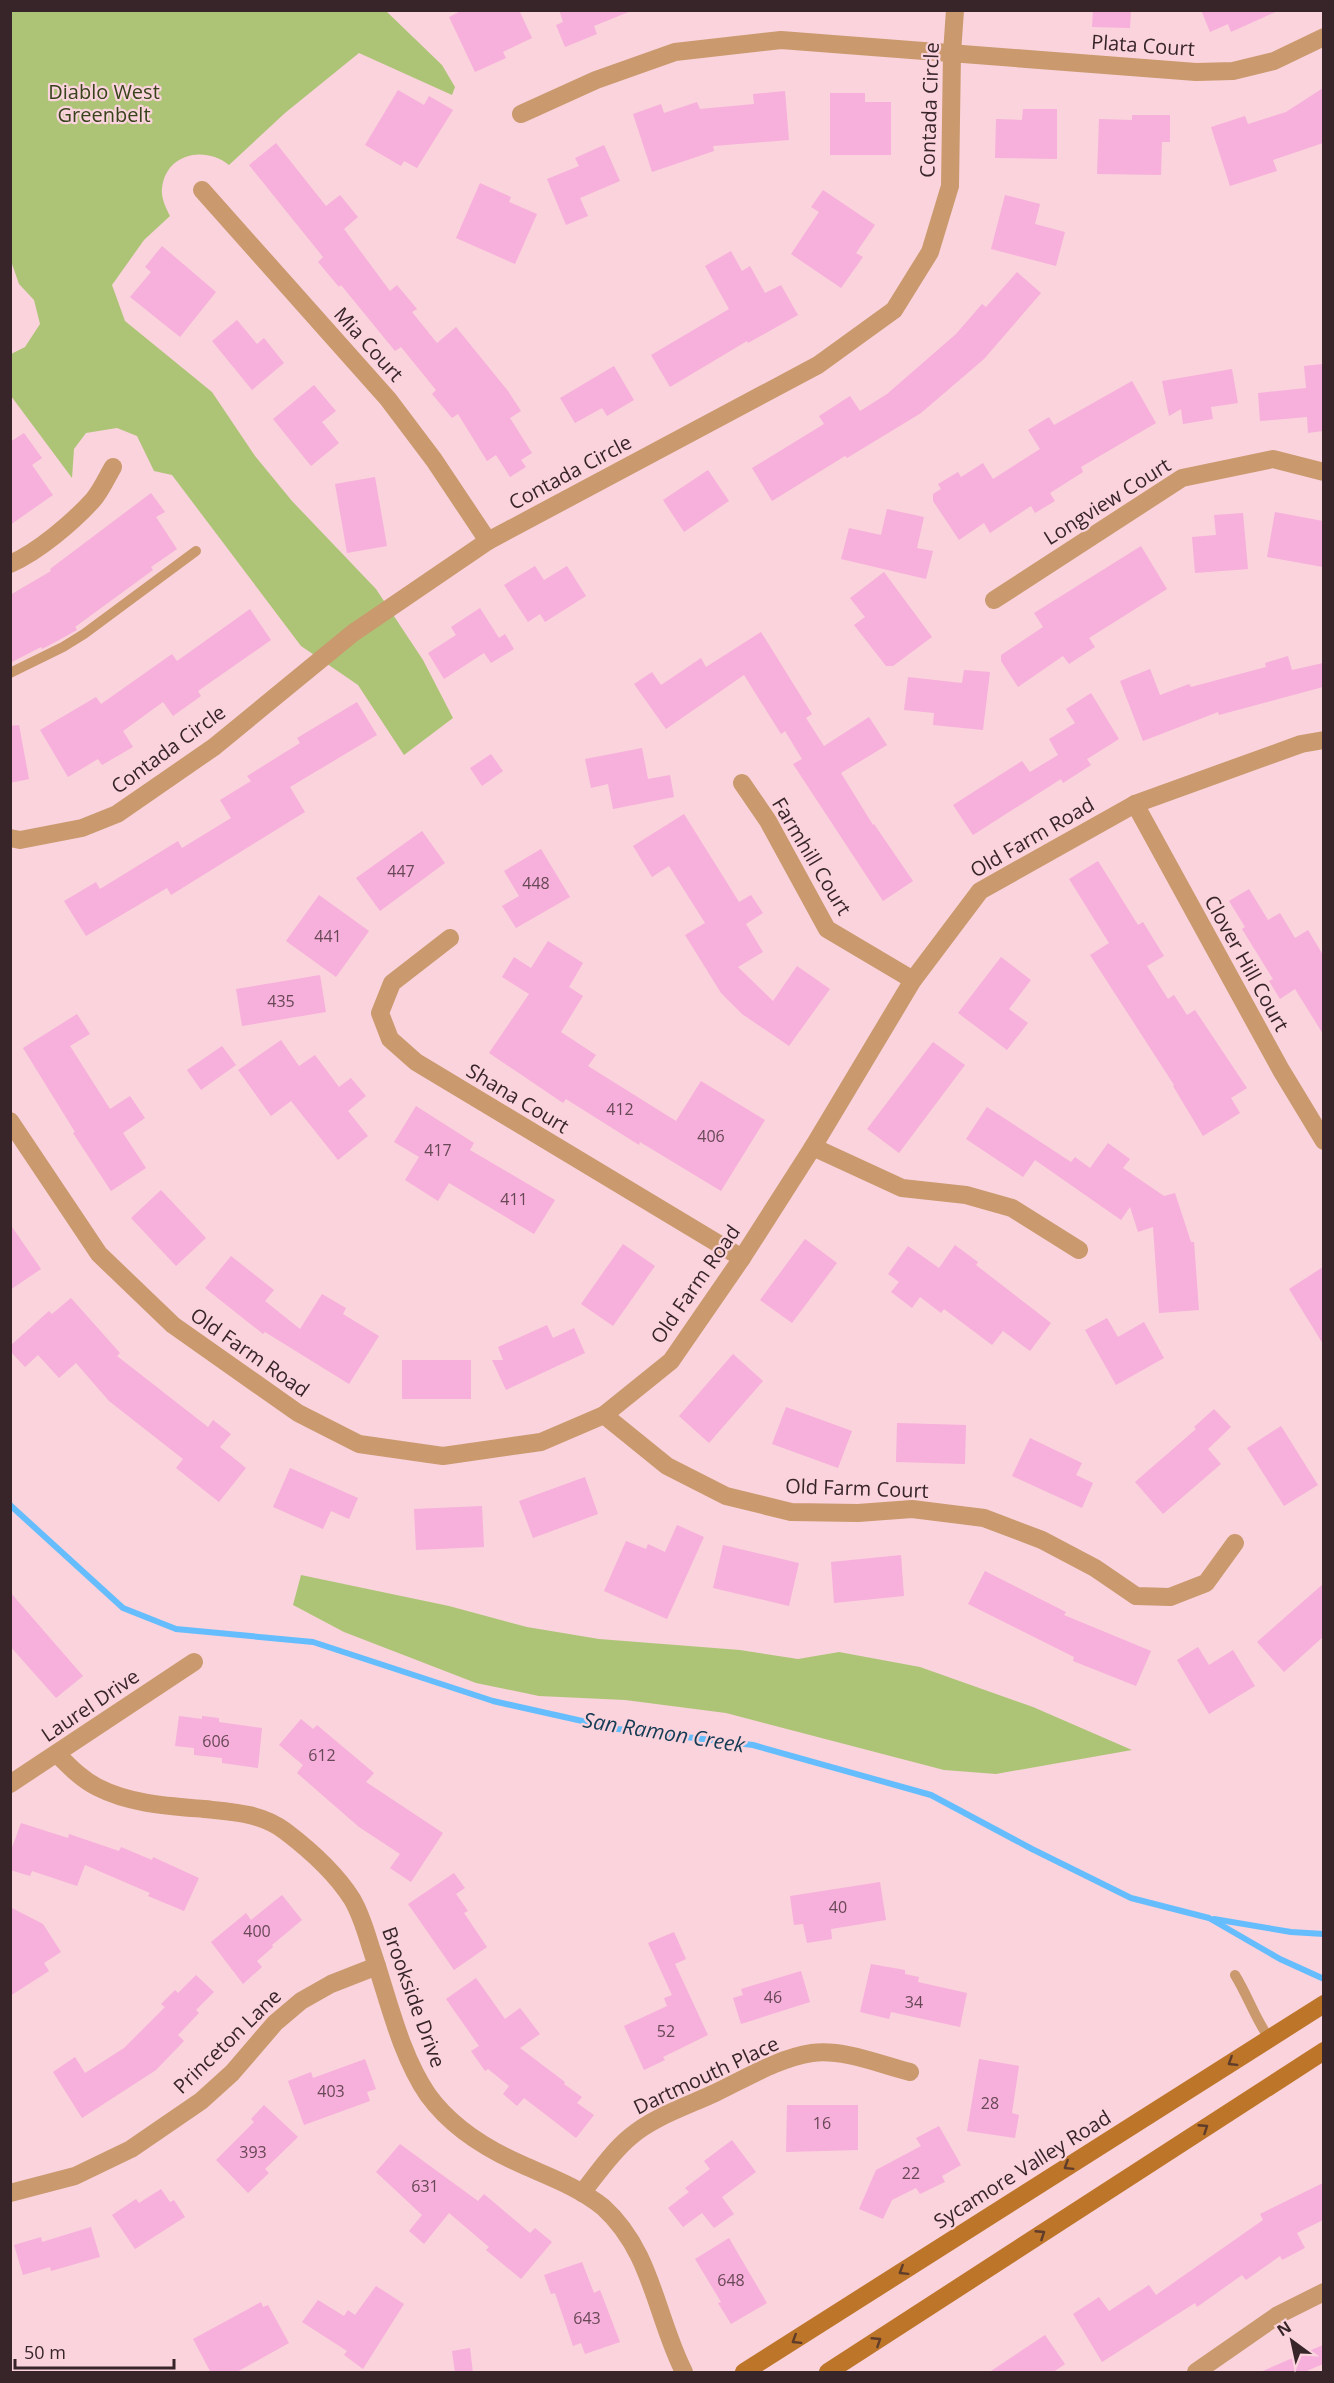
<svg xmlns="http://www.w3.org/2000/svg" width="1334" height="2383" font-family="'Open Sans',sans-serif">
  <rect width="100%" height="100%" fill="#fad3dc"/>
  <g fill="#adc477">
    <path d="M11,11H386L442,65L455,87L452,95L359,53L285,113L229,165C204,145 165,154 162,189C161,198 166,208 170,216L144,240L112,285L125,321L212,392L255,456L292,501L376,589L423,660L453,718L404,755L358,685L301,646L172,475L154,471L137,436L117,428L86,433L74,449L72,478L11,396V354L25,347L40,324L34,300L19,284L11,261Z"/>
    <polygon points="301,1575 449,1606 527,1627 599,1639 740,1650 798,1659 839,1652 920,1667 1033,1707 1132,1750 996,1774 944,1770 726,1713 625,1700 539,1696 476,1683 344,1632 293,1605"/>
  </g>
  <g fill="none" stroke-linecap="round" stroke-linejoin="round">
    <g stroke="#65bdfd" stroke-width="6">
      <polyline points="10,1505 123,1608 176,1629 313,1642 493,1701 618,1729 753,1745 931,1795 1032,1849 1131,1898 1209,1918 1280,1959 1324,1979"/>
      <polyline points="1214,1919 1291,1932 1324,1934"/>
    </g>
  </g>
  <g fill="#f7afdb">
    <polygon points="463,10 519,10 532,38 503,52 506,58 475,72 449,17"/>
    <polygon points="559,10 630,10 631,11 594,26 597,34 565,47 556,25 563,22"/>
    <polygon points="1093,10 1131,10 1130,28 1092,27"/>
    <polygon points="1201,10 1280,10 1231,32 1228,24 1210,32"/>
    <polygon points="1323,88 1323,143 1273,160 1277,171 1230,186 1211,127 1245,116 1248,124 1286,112"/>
    <polygon points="398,90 424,105 429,96 453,110 417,168 404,161 401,166 365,145"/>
    <polygon points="785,91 789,140 713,146 714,151 652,172 633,114 661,104 664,113 697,102 700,109 754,104 753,94"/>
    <polygon points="830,93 865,93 865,102 891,102 891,155 830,155"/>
    <polygon points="1023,109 1057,109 1057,159 995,158 996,119 1022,120"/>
    <polygon points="1132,115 1170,115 1170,142 1162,142 1161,175 1097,174 1099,119 1132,120"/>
    <polygon points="276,143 326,206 340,195 358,217 344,229 390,291 397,285 417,309 412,312 437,343 456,327 508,391 521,411 510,418 532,453 521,460 526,467 510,477 496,455 487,461 458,414 452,418 432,394 436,390 401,347 395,351 341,285 339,287 318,262 323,257 249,165"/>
    <polygon points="604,145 620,181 580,198 588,216 566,225 547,179 579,166 575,158"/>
    <polygon points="480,183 511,197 509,202 537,214 515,264 456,238"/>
    <polygon points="823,190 875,225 856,253 863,257 841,288 791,254 819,212 811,207"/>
    <polygon points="1005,195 1040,204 1035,224 1065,232 1056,266 991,249"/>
    <polygon points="162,246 216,292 180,337 130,297 151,272 145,267"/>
    <polygon points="731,251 742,271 750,266 765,293 781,285 798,315 748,343 747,341 670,387 651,355 729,309 705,266"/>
    <polygon points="1017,272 1041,293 984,359 921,413 847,458 845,456 772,501 752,468 824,424 819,416 850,396 860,411 887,394 956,334 982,304 986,307"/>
    <polygon points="237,320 257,344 264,338 284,363 252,390 212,341"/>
    <polygon points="1323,364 1323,431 1308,433 1307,417 1260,421 1258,393 1306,388 1304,366"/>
    <polygon points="614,366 634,400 607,416 602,408 575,423 560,398"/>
    <polygon points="1232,369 1238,403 1211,407 1213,419 1183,424 1181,409 1169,416 1162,381"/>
    <polygon points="1132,381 1156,423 1081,467 1083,472 1050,493 1055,501 1035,513 1031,506 990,533 984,523 959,540 933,501 933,494 941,489 938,484 958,472 961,477 983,463 993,479 1040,449 1028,430 1049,417 1054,425"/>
    <polygon points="314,385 336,411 322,422 339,443 311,466 273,419"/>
    <polygon points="24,433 42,458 32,465 53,495 10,525 10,442"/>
    <polygon points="708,470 729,501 684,532 663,500"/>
    <polygon points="375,477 387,546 347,553 335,484"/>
    <polygon points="151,493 165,512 156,517 177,549 151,567 153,570 75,627 77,630 59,640 42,649 41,647 10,663 10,595 51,571 50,569"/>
    <polygon points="887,509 924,517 917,548 933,551 926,579 841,559 849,528 881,535"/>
    <polygon points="1275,512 1323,521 1323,567 1267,557"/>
    <polygon points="1243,513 1248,569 1195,573 1192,537 1216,535 1214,515"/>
    <polygon points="1141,546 1167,589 1089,638 1095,647 1069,664 1063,656 1018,687 1001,661 1001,655 1043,627 1034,613"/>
    <polygon points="535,566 544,580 567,566 586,596 545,622 540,614 528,622 504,585"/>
    <polygon points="884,572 932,637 893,666 886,666 854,625 865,617 850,598"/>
    <polygon points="480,608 499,638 505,634 514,649 491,663 484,653 444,679 428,653 456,635 451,627"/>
    <polygon points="250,609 271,640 198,691 201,696 173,716 163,702 123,731 133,747 102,765 98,759 68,777 40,730 96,697 101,704 172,654 177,661"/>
    <polygon points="761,632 812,714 806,718 824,746 869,717 887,745 841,773 873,825 874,824 913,881 883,901 793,764 802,759 785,731 781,734 744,675 666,729 634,684 652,672 661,685 701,658 706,667"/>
    <polygon points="1288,656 1292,670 1323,663 1323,687 1219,715 1218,712 1143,741 1120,681 1150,669 1160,695 1189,684 1191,687 1266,667 1265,663"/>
    <polygon points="964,670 990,672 983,730 933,725 934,713 904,710 908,677 962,683"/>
    <polygon points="1091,693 1119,739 1087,759 1091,765 1063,783 1061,779 973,835 953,805 1022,761 1030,772 1058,755 1049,739 1075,723 1066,709"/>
    <polygon points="357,702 377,735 290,787 305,812 171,895 167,888 86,936 64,901 96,882 100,889 178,841 182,848 231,818 220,800 251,781 247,776 300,743 297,738"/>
    <polygon points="19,725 29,779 10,783 10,726"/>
    <polygon points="642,748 648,779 670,775 674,797 613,809 608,784 591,788 585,759"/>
    <polygon points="491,754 503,771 482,786 470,768"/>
    <polygon points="684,814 739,902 751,895 763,913 746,924 763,952 738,967 773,1001 797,966 830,989 789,1046 742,1014 721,993 685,935 705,923 669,866 652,877 633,846"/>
    <polygon points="422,831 445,863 380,911 356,878"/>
    <polygon points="541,849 570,897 516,928 502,906 519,896 504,871"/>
    <polygon points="1098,861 1138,925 1143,922 1164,956 1147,966 1168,999 1174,995 1187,1015 1195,1010 1247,1088 1231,1098 1240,1113 1203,1136 1173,1086 1174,1085 1090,955 1109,943 1069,879"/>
    <polygon points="1249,889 1268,920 1280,913 1295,938 1308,930 1323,955 1323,1034 1295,989 1280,999 1269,981 1273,979 1242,929 1245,927 1229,901"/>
    <polygon points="319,895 369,931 336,977 286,941"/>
    <polygon points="548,941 583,963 569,987 583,996 561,1032 596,1055 588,1066 676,1121 701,1081 765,1120 721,1191 640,1142 639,1145 566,1099 563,1103 489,1053 529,994 502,977 514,957 531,968"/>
    <polygon points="1001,957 1031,980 1009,1009 1028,1023 1007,1050 958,1013"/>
    <polygon points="320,975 326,1012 242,1026 236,989"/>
    <polygon points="77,1014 90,1034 70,1046 110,1109 130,1096 145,1118 123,1133 146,1168 111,1191 73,1133 75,1132 23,1048"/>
    <polygon points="281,1040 299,1066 315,1055 339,1087 351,1078 366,1096 348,1111 368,1136 338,1160 291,1101 271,1116 238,1070"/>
    <polygon points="933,1042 965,1065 899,1153 867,1129"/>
    <polygon points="222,1046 236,1065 201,1090 187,1070"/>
    <polygon points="416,1106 474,1143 470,1150 555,1200 534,1234 449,1183 438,1201 405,1180 419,1157 394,1142"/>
    <polygon points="987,1107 1071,1162 1075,1157 1090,1168 1108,1143 1130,1159 1123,1168 1164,1196 1175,1193 1191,1242 1194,1242 1199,1310 1159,1313 1153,1227 1138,1232 1130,1207 1121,1220 1035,1160 1023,1177 966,1139"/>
    <polygon points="161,1190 206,1238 176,1266 131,1218"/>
    <polygon points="10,1224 41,1269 10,1290"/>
    <polygon points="805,1239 837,1263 792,1323 760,1300"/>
    <polygon points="623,1244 655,1266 613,1326 581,1304"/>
    <polygon points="955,1245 978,1262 976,1265 1051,1323 1030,1351 1003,1331 992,1345 944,1309 941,1313 920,1297 912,1308 891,1292 899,1282 888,1274 908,1246 939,1268"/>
    <polygon points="231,1256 274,1290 265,1301 300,1329 322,1294 346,1308 343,1314 379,1336 349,1384 265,1332 263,1334 205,1288"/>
    <polygon points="1323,1267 1323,1344 1289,1289"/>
    <polygon points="71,1298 120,1353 117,1356 208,1427 213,1420 231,1434 220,1447 246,1468 219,1502 176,1468 183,1459 109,1401 76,1363 59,1378 38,1355 25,1367 10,1351 10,1346 49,1311 52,1314"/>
    <polygon points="1107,1318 1118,1337 1144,1322 1164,1358 1116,1385 1085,1330"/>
    <polygon points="547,1325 553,1338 574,1328 585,1353 506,1390 492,1360 503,1360 498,1347"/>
    <polygon points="733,1354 763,1381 709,1443 679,1416"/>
    <rect x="402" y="1360" width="69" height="39"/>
    <polygon points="786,1407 852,1431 838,1468 772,1444"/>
    <polygon points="1214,1409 1231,1427 1208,1449 1221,1464 1163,1514 1135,1482 1196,1429 1194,1427"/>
    <polygon points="897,1423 966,1425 965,1464 896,1462"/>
    <polygon points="1281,1426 1318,1485 1284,1506 1247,1448"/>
    <polygon points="1030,1438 1082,1463 1076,1475 1093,1483 1082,1508 1012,1476"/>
    <polygon points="290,1468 358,1498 349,1519 331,1511 323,1529 273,1507"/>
    <polygon points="585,1477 598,1514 533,1538 519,1501"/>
    <polygon points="482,1506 484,1547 416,1550 414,1509"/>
    <polygon points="677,1525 704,1537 667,1619 604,1591 626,1541 646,1549 648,1544 665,1552"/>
    <polygon points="723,1545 799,1563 789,1606 713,1588"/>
    <polygon points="901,1555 904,1596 834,1603 831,1562"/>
    <polygon points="985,1571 1066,1612 1064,1615 1151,1651 1136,1686 1073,1661 1074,1657 968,1604"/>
    <polygon points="1323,1584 1323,1637 1284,1672 1257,1642"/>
    <polygon points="10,1592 83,1676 56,1698 10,1646"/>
    <polygon points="1198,1647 1209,1665 1233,1650 1255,1686 1209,1714 1177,1660"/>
    <polygon points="179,1716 202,1719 202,1716 219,1718 219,1722 262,1728 258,1768 222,1763 222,1758 194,1755 194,1748 175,1746"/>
    <polygon points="301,1719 313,1729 317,1725 374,1773 366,1782 443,1833 411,1882 390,1868 400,1854 359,1827 297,1773 303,1765 279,1745"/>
    <polygon points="21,1823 68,1838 69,1834 119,1851 121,1847 152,1860 153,1857 199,1878 184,1911 148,1896 150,1893 85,1865 77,1886 32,1871 30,1876 10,1870 10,1853"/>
    <polygon points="454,1873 465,1888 456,1894 468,1911 464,1913 487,1947 454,1970 408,1904"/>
    <polygon points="880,1882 886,1920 831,1929 832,1939 807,1943 803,1924 794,1925 790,1896"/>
    <polygon points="282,1895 302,1920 272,1945 273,1947 257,1961 262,1967 243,1984 211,1942 246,1913 251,1920"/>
    <polygon points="10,1907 43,1924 61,1952 44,1963 49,1971 10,1996"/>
    <polygon points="674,1932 686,1959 675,1964 708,2035 663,2057 665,2060 644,2070 624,2026 667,2006 664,1998 672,1995 648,1943"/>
    <polygon points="871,1964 905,1970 905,1974 919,1977 918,1982 967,1993 960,2027 891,2012 889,2019 860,2012"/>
    <polygon points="801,1971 810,2002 741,2024 733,1998 743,1995 741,1989"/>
    <polygon points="196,1975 214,1992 196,2010 199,2013 178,2035 184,2041 156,2070 82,2118 53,2072 75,2057 85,2073 124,2048 165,2007 161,2004 175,1990 178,1993"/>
    <polygon points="476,1978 505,2019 520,2008 540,2034 520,2048 565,2082 564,2084 582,2097 577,2103 594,2115 576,2138 524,2098 517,2106 503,2094 509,2086 488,2069 485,2071 471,2051 479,2046 446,1999"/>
    <polygon points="365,2059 376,2089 367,2092 370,2101 304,2125 288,2081 311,2072 313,2078"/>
    <polygon points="979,2059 1019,2066 1012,2113 1019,2115 1015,2138 967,2131"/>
    <polygon points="264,2105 298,2137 265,2169 269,2173 248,2193 216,2160 254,2122 251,2119"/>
    <polygon points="787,2105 858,2105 858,2150 786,2152"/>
    <polygon points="939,2126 961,2165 942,2176 945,2182 920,2194 916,2188 892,2200 883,2219 859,2209 876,2170 921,2146 916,2138"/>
    <polygon points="732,2140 756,2172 722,2197 734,2214 714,2228 702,2213 683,2227 668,2208 689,2192 685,2188 710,2169 704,2161"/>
    <polygon points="400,2144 478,2201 484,2194 530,2233 535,2228 552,2242 521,2279 486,2250 489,2247 449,2213 424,2244 409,2231 422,2215 376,2172"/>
    <polygon points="1323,2183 1323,2220 1297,2233 1305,2248 1282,2260 1280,2256 1246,2280 1242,2275 1197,2307 1195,2303 1102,2362 1073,2314 1099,2297 1109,2311 1149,2285 1156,2295 1263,2220 1260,2214"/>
    <polygon points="161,2189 170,2202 174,2200 185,2217 135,2249 112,2215 136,2199 139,2203"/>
    <polygon points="91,2227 100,2257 51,2271 50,2267 23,2275 14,2245 41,2237 42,2242"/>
    <polygon points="729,2238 767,2303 731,2324 718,2303 721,2302 695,2259"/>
    <polygon points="582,2262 594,2293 600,2290 620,2342 585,2354 581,2343 573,2346 555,2293 551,2294 544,2275"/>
    <polygon points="376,2286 404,2304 363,2369 344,2355 347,2351 302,2322 318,2300 344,2316 348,2310 355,2315"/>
    <polygon points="261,2302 263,2307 268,2305 289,2343 235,2373 211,2373 193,2339"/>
    <polygon points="1045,2335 1065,2364 1052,2373 988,2373"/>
    <polygon points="1323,2345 1323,2364 1302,2373 1258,2373"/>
    <polygon points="470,2348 473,2373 455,2373 452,2351"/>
  </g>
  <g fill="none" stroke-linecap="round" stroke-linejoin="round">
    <g stroke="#ca996d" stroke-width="10">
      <polyline points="10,673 63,647 84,634 196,551"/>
      <path d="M1235,1975C1248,1996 1255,2018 1269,2038"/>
    </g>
    <g stroke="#ca996d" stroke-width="18">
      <polyline points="521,114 596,80 675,52 781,40 1196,72 1233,71 1274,61 1324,37"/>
      <polyline points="202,190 388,399 434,460 488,541"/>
      <path d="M10,564C38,552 73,522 93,500C101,491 107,477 113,467"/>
      <polyline points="994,600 1182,478 1273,459 1324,472"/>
      <polyline points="742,783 768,821 827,929 913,980"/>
      <polyline points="1135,804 1281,1070 1324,1141"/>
      <polyline points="10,838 20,840 82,828 117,814 214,747 353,633 488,541 818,365 894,310 930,252 950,186 952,53 955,10"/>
      <polyline points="450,938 392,983 380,1013 390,1039 416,1062 742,1258"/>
      <polyline points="10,1121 99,1254 173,1325 298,1413 359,1444 443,1456 541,1442 604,1415 671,1361 742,1258 813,1147 913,980 980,891 1135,804 1301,744 1324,740"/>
      <polyline points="813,1147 902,1188 966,1195 1012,1208 1079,1250"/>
      <polyline points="604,1415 667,1466 726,1496 791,1512 858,1513 912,1509 984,1518 1042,1540 1095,1568 1136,1596 1170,1597 1206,1583 1235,1543"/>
      <path d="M57,1754C69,1766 81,1779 97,1787C130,1804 168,1806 204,1809C233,1812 261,1813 285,1831C310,1850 335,1872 352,1899C361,1914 366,1932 371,1948C388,1997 399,2052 428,2095C452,2128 486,2149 523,2165C550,2177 580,2188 603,2207C652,2251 656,2317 684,2372"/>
      <polyline points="10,1784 194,1662"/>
      <polyline points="10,2193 75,2176 131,2149 201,2101 232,2073 275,2023 301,2001 331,1984 377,1966"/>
      <path d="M582,2193C597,2174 611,2153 630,2137C653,2117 687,2106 715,2093C745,2079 778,2058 812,2053C844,2049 879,2064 910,2072"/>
      <polyline points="1196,2372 1278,2315 1324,2292"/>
    </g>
    <g stroke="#bd7529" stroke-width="18">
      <polyline points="744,2372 1324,2004"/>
      <polyline points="828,2372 1324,2051"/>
    </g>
  </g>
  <defs><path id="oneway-chevron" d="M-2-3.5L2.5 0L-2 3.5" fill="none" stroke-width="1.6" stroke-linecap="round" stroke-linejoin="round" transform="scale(1.5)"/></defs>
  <g stroke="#603d2a">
    <use href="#oneway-chevron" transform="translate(1232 2062) rotate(148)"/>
    <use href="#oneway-chevron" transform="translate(1204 2128) rotate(-33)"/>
    <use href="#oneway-chevron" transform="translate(1068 2166) rotate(148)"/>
    <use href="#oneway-chevron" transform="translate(1041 2234) rotate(-33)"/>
    <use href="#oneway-chevron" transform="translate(903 2271) rotate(148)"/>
    <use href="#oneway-chevron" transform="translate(796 2340) rotate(148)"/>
    <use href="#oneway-chevron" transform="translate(877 2341) rotate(-33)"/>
  </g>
  <g text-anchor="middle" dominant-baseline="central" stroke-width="4.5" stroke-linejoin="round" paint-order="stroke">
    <g font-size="16" fill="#684856">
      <text x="401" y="871">447</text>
      <text x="536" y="883">448</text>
      <text x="328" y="936">441</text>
      <text x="281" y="1001">435</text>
      <text x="620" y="1109">412</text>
      <text x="711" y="1136">406</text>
      <text x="438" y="1150">417</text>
      <text x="514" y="1199">411</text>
      <text x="216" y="1741">606</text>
      <text x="322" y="1755">612</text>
      <text x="838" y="1907">40</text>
      <text x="257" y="1931">400</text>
      <text x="773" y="1997">46</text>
      <text x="914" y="2002">34</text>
      <text x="666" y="2031">52</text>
      <text x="331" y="2091">403</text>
      <text x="990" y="2103">28</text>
      <text x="822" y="2123">16</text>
      <text x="253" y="2152">393</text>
      <text x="911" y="2173">22</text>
      <text x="425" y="2186">631</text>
      <text x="731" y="2280">648</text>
      <text x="587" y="2318">643</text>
    </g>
    <g font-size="20" fill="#38252a" stroke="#fad3dc">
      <text transform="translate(1143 45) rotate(4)">Plata Court</text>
      <text transform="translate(929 110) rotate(-88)">Contada Circle</text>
      <text transform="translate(369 344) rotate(48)">Mia Court</text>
      <text transform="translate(570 472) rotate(-28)">Contada Circle</text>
      <text transform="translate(1107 501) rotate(-32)">Longview Court</text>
      <text transform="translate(168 749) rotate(-36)">Contada Circle</text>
      <text transform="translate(1032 837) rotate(-30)">Old Farm Road</text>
      <text transform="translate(812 856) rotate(59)">Farmhill Court</text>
      <text transform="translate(1247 963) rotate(61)">Clover Hill Court</text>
      <text transform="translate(518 1098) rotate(31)">Shana Court</text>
      <text transform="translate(695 1284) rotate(-55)">Old Farm Road</text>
      <text transform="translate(250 1352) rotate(35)">Old Farm Road</text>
      <text transform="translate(857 1488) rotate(2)">Old Farm Court</text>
      <text transform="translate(90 1705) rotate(-34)">Laurel Drive</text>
      <text transform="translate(414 1997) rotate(70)">Brookside Drive</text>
      <text transform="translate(227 2041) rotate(-44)">Princeton Lane</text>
      <text transform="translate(706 2075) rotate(-25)">Dartmouth Place</text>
      <text transform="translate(1022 2169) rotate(-32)">Sycamore Valley Road</text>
    </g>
    <g font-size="20" fill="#38431c" stroke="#fad3dc">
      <text x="104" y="91">Diablo West<tspan x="104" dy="23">Greenbelt</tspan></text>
    </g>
    <g font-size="21" font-style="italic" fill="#163b55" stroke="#fad3dc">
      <text transform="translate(664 1732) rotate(9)">San Ramon Creek</text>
    </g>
  </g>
  <rect width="1334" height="2383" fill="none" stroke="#38252a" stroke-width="24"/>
  <g transform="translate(1292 2341) rotate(327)" stroke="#fad3dc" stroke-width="4.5" paint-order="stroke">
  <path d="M0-4.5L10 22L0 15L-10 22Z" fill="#38252a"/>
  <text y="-9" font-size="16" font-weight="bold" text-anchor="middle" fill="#38252a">N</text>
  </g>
  <path d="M15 2359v9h159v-9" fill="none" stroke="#38252a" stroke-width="3"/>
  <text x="24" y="2359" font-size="18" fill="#38252a" stroke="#fad3dc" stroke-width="4.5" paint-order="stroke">50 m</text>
</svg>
